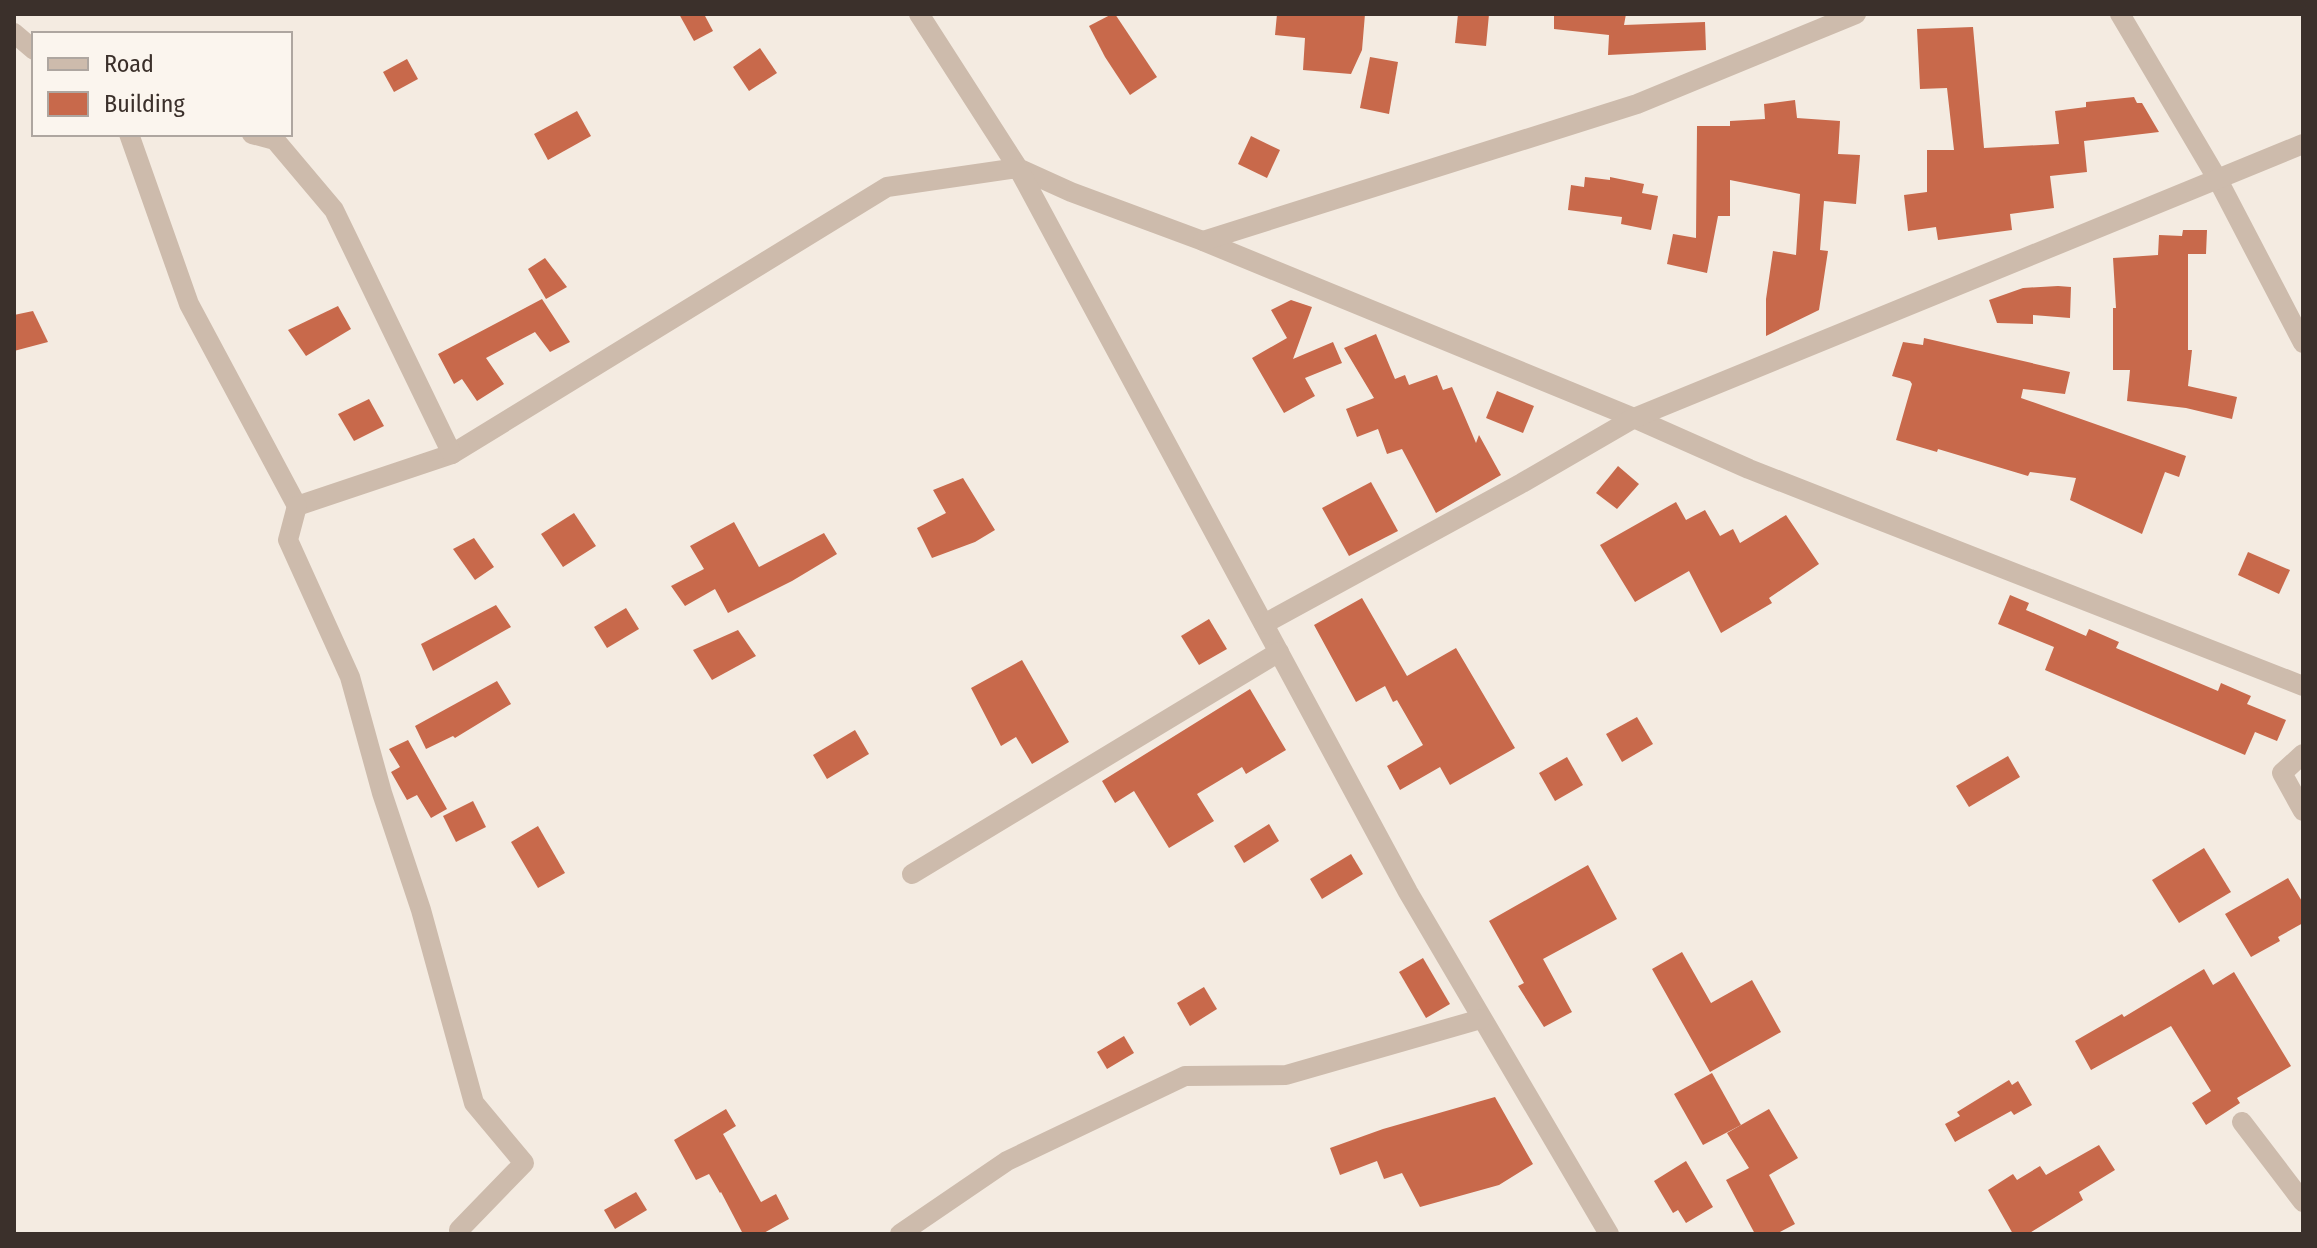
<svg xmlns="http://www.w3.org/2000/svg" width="2317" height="1248" font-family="'Fira Sans Condensed',sans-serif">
  <rect width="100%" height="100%" fill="#f4ebe1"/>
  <g fill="#c8694b">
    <polygon points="679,14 704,14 713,31 694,41"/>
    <polygon points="1112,14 1115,14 1157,77 1130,95 1105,57 1089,26"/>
    <polygon points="1277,14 1365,14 1362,50 1351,74 1303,70 1305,38 1275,35"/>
    <polygon points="1458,14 1489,14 1486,46 1455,43"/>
    <polygon points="1554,14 1626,14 1624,25 1705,22 1706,50 1608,55 1609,35 1554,29"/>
    <polygon points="1973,27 1984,148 2059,144 2055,111 2086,107 2086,102 2134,97 2137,103 2142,103 2159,132 2084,141 2087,172 2050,176 2054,208 2010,214 2012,230 1938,240 1936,227 1908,231 1904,195 1927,192 1927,150 1954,150 1947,88 1920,89 1917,29"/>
    <polygon points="760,48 777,73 749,91 733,67"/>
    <polygon points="1370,57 1398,62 1389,114 1360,108"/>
    <polygon points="407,59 418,79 394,92 383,72"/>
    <polygon points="1795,100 1797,118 1840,121 1838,154 1860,155 1856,204 1824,201 1820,250 1828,251 1819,310 1766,336 1766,299 1773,251 1796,255 1800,194 1730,180 1730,216 1718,216 1707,273 1667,264 1673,234 1696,238 1697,126 1730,126 1730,121 1765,119 1764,104"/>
    <polygon points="577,111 591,136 548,160 534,134"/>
    <polygon points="1251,136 1280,150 1267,178 1238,164"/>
    <polygon points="1585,177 1610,180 1610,177 1644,184 1642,193 1658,196 1651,230 1621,224 1622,217 1568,210 1571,185 1584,187"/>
    <polygon points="2183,230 2207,230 2206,254 2188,254 2188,350 2192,350 2188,386 2237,397 2232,419 2186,408 2127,401 2130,370 2113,370 2113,308 2116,308 2113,258 2158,255 2159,235 2182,236"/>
    <polygon points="545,258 567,287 546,299 528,269"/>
    <polygon points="2058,286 2071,287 2070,318 2033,315 2033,324 1997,323 1989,300 2023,288"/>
    <polygon points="542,299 570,342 550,352 535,332 486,358 504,384 477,401 462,379 454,384 438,354"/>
    <polygon points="1291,300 1312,307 1293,359 1333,342 1342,363 1305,378 1315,396 1284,413 1252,358 1287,338 1271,310"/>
    <polygon points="338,306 351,329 306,356 288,330"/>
    <polygon points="33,311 48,342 14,351 14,315"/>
    <polygon points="1376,334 1395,379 1405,375 1409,385 1437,375 1443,390 1452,387 1476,443 1479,435 1501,475 1436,513 1402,449 1387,454 1378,429 1357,437 1346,409 1374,398 1344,348"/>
    <polygon points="1924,338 2070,372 2065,394 2023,389 2021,398 2186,456 2179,477 2165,472 2142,534 2070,500 2076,478 2030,472 2028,476 1938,449 1937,452 1896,440 1912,384 1910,381 1892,376 1903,342 1923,345"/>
    <polygon points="1497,391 1534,406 1523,433 1486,418"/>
    <polygon points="369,399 384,426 354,441 338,414"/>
    <polygon points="1618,466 1639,484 1617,509 1596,493"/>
    <polygon points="963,478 995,530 975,542 932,558 917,528 946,513 933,490"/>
    <polygon points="1371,482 1398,531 1349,556 1322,508"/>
    <polygon points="1676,502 1686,520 1705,510 1720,536 1733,529 1740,543 1786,515 1819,564 1769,598 1772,603 1721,633 1689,571 1635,602 1600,545"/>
    <polygon points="574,513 596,546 563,567 541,534"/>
    <polygon points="734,522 759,567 824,533 837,554 792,581 728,613 715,589 685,606 671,586 704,569 690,546"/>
    <polygon points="474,538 494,567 475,580 453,549"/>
    <polygon points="2248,552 2290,570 2279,594 2238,575"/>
    <polygon points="2010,595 2029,603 2026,610 2086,636 2089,629 2119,642 2116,648 2218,691 2221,683 2251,696 2247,704 2286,720 2277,741 2255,732 2245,755 2045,670 2054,647 1998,624"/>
    <polygon points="1362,598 1407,676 1456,648 1515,748 1450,785 1440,767 1400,790 1387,766 1423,745 1397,700 1393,702 1385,686 1356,702 1314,625"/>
    <polygon points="496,605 511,627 433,671 421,644"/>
    <polygon points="626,608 639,629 607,648 594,627"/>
    <polygon points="1209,619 1227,649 1199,665 1181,636"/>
    <polygon points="738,630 756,656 712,680 693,650"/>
    <polygon points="1022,660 1069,742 1032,764 1016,737 1001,746 971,688"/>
    <polygon points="497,681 511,704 455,738 453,736 426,749 415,726"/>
    <polygon points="1250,689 1286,750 1246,774 1242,767 1197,794 1214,821 1169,848 1134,791 1115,803 1102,781"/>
    <polygon points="1637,717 1653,744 1622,762 1606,734"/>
    <polygon points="855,730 869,754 827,779 813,755"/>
    <polygon points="408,740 447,809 431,818 417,795 407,800 391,772 400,767 389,749"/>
    <polygon points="2008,756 2020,777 1969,807 1956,786"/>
    <polygon points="1567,757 1583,785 1555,801 1539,773"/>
    <polygon points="473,801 486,827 456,842 443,816"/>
    <polygon points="1269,824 1279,841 1244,863 1234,846"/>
    <polygon points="538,826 565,873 538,888 511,842"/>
    <polygon points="2204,848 2231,892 2179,923 2152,880"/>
    <polygon points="1351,854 1363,874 1322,899 1310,879"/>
    <polygon points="1588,865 1617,919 1543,959 1572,1012 1544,1027 1518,986 1524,983 1489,921"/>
    <polygon points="2288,878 2303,903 2303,923 2278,937 2280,941 2251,957 2225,914"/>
    <polygon points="1682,952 1711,1003 1752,980 1781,1032 1710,1072 1652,969"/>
    <polygon points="1423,958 1450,1004 1426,1018 1399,972"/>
    <polygon points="2204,969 2213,985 2234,972 2291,1066 2237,1098 2240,1103 2206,1125 2192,1103 2211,1091 2171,1026 2091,1070 2075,1041 2122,1014 2124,1017"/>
    <polygon points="1204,987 1217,1009 1190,1026 1177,1003"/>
    <polygon points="1124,1036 1134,1053 1107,1069 1097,1052"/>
    <polygon points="1712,1073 1741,1125 1703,1145 1674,1094"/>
    <polygon points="2009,1080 2012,1085 2018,1081 2032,1105 2014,1115 2011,1111 1955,1142 1945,1124 1960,1116 1957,1112"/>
    <polygon points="1495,1097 1533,1164 1499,1185 1420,1207 1402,1173 1384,1179 1377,1161 1340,1175 1330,1148 1383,1129"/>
    <polygon points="726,1109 736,1126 723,1134 761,1202 776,1194 789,1219 762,1234 743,1234 721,1192 720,1193 709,1174 696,1180 674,1140"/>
    <polygon points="1769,1109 1798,1158 1769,1175 1795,1224 1776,1234 1755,1234 1726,1180 1749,1168 1727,1133"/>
    <polygon points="2099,1145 2115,1170 2079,1192 2083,1200 2054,1218 2028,1234 2013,1234 1988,1190 2013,1174 2017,1180 2040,1166 2046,1175"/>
    <polygon points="1686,1161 1713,1207 1686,1223 1678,1210 1673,1213 1654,1181"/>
    <polygon points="636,1192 647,1210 615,1229 604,1210"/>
  </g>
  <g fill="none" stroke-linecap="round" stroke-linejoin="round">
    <g stroke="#cdbbac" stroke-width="20">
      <polyline points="919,14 1018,168 1071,192 1203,241 1634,418 1749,469 2303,686"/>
      <polyline points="2120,14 2218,180 2303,343"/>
      <polyline points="14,33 34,50"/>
      <polyline points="129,134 189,304 297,506 452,454 887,187 1018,168 1408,892 1609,1234"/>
      <polyline points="252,134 275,140 334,210 452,454"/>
      <polyline points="1203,241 1637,104 1856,14"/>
      <polyline points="297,506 288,540 350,677 382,793 421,910 474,1103 524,1163 459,1230 460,1234"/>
      <polyline points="1264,624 1522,483 1634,418 2303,144"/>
      <polyline points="2303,754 2282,773 2303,811"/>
      <polyline points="912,874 1279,652"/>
      <polyline points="2242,1122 2303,1202"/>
      <polyline points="900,1234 1007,1161 1185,1076 1286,1075 1481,1019"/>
    </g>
  </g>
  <rect width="2317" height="1248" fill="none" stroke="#3b302b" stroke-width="32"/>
  <rect x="32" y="32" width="260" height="104" fill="#fbf5ee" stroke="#aea6a0" stroke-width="2"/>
  <rect x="48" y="58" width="40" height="12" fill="#cdbbac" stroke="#aea6a0" stroke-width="2"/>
  <text x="104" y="72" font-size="24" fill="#3b302b">Road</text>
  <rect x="48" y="92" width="40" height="24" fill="#c8694b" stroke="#aea6a0" stroke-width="2"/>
  <text x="104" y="112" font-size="24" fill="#3b302b">Building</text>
</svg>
